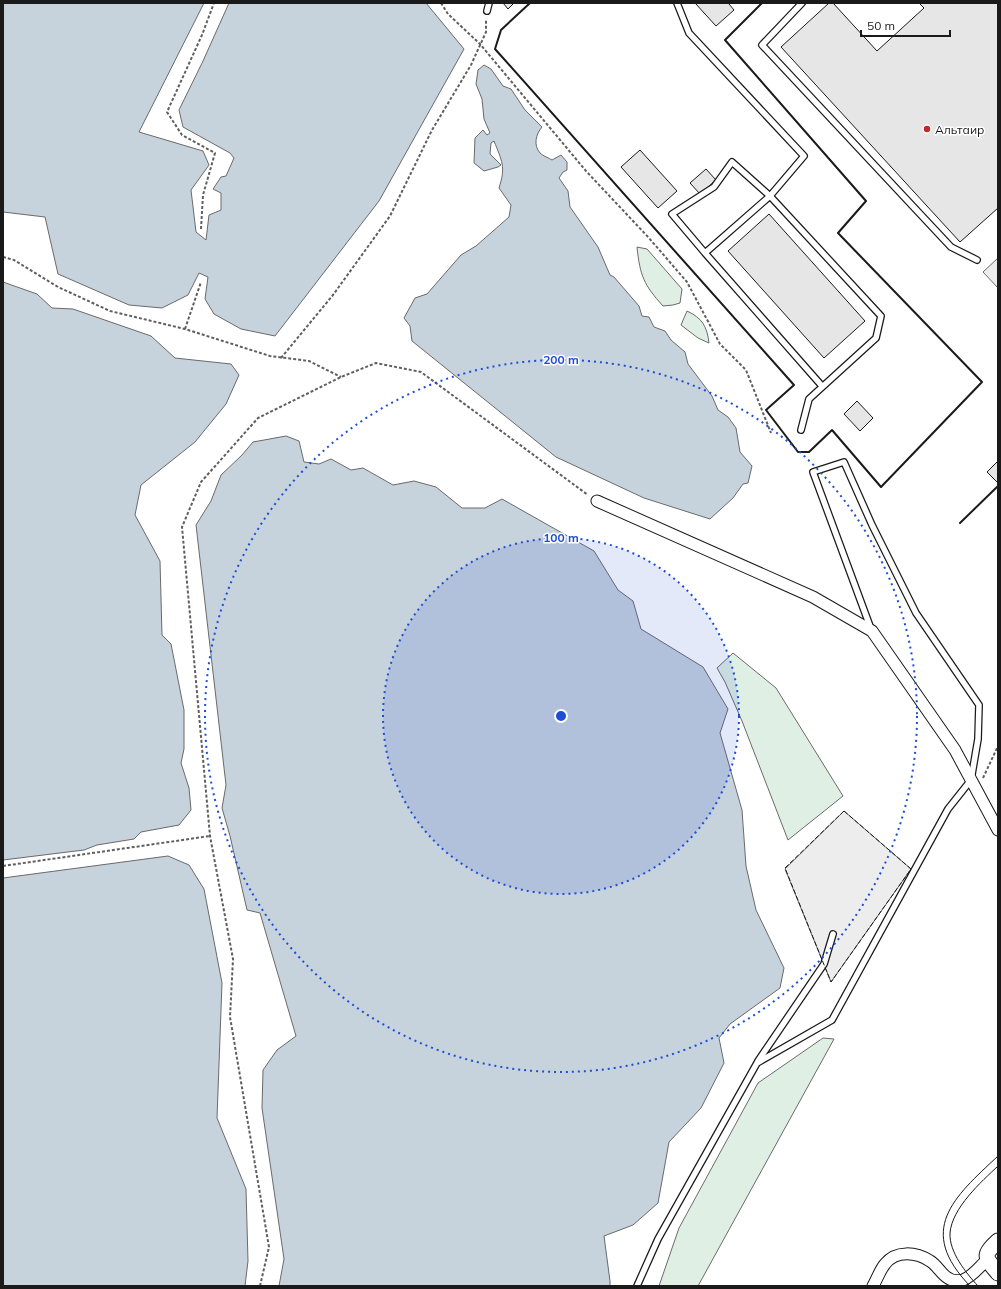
<svg xmlns="http://www.w3.org/2000/svg" width="1001" height="1289" font-family="Mulish,sans-serif">
  <rect width="100%" height="100%" fill="#fff"/>
  <g fill="#e0efe3" stroke="#6a6a6a">
    <path d="M637,247L647,249L682,289L680,303L673,305L663,306C644,285 640,276 637,247Z"/>
    <path d="M687,311C702,318 707,326 709,343L698,338L681,325Z"/>
    <polygon points="733,653 776,688 843,796 788,840 742,721 725,682 717,668"/>
    <polygon points="823,1038 834,1039 698,1286 659,1286 679,1228 758,1083"/>
  </g>
  <g fill="#ededed" stroke="#6a6a6a">
    <polygon points="998,258 998,288 983,272"/>
    <polygon points="844,811 911,869 831,982 785,869"/>
  </g>
  <g fill="#c6d2dc" stroke="#6a6a6a">
    <polygon points="3,3 204,3 139,132 203,151 209,165 191,190 196,232 206,240 209,215 221,210 221,193 213,189 221,177 226,176 234,158 230,153 183,127 179,110 203,61 229,3 426,3 464,49 379,201 275,336 241,329 214,314 205,299 208,277 199,273 188,295 162,308 129,305 58,274 45,217 3,212"/>
    <path d="M484,65L491,69L503,86L511,89L525,110L542,127C536,134 533,145 540,153C543,156 549,158 552,160L561,155L567,162V170L563,172L559,178L568,191L570,207L598,247L610,275L614,277L639,306L642,316L649,317L654,327L665,331L671,340L685,352L688,364L712,396L718,410L728,417L736,428L740,452L752,466L748,483L743,484L733,498L710,519L644,498L556,457L412,341L410,326L404,318L415,298L427,294L461,255L476,246L509,217L511,205L499,188C506,167 502,161 494,141L491,143L490,154L501,165L498,167L484,171L474,163L475,138L483,130L487,135L490,133L484,119L482,99L476,84L478,70Z"/>
    <polygon points="3,282 37,294 52,308 73,309 151,336 175,358 231,364 239,375 226,404 195,442 141,485 135,515 160,561 162,635 171,644 184,710 184,749 181,763 189,788 191,810 179,825 141,832 134,839 97,845 84,850 3,860"/>
    <polygon points="286,436 299,441 304,462 319,464 331,459 351,470 363,468 393,485 414,481 436,487 462,508 485,508 502,499 594,551 618,590 633,601 641,629 703,667 728,709 720,733 742,810 746,866 756,910 784,968 780,988 730,1024 719,1038 724,1063 701,1108 669,1142 658,1203 633,1225 604,1236 610,1281 610,1286 279,1286 284,1259 262,1108 263,1070 277,1050 296,1036 260,913 247,910 230,836 222,808 226,785 196,525 211,501 221,475 242,455 253,442"/>
    <polygon points="168,856 189,865 204,889 222,983 217,1118 246,1189 248,1261 245,1286 3,1286 3,878"/>
  </g>
  <g fill="#e6e6e6" stroke="#1a1a1a">
    <polygon points="503,3 514,3 508,9"/>
    <polygon points="695,3 730,3 729,4 734,10 716,26"/>
    <polygon points="829,3 833,3 877,51 924,8 919,3 998,3 998,208 960,242 781,47"/>
    <polygon points="640,150 677,191 658,208 621,167"/>
    <polygon points="706,169 716,180 700,194 690,183"/>
    <polygon points="769,214 865,321 824,358 728,251"/>
    <polygon points="857,401 873,418 860,431 844,414"/>
    <polygon points="998,461 998,483 987,472"/>
  </g>
  <g fill="none" stroke-linecap="round" stroke-linejoin="round">
    <defs>
      <g id="lane">
        <polyline points="677,3 689,33 804,156 770,196 881,316 876,338 809,399 801,430"/>
        <polyline points="802,3 762,45 951,247 977,260"/>
        <polyline points="487,11 489,3"/>
        <polyline points="705,253 672,214 714,187 732,162 770,196 705,253 822,386"/>
        <polyline points="758,1061 824,964 833,934"/>
        <polyline points="637,1286 658,1239 757,1063 832,1020 948,809 971,780 978,739 979,705 916,613 872,525 844,462 813,472 871,629"/>
      </g>
      <g id="street">
        <polyline points="597,501 813,597 872,631 955,750 998,830"/>
        <path d="M873,1286C877,1279 880,1270 885,1264C896,1250 916,1252 930,1261C937,1265 941,1274 948,1278C952,1281 959,1281 963,1280C972,1277 980,1266 987,1260"/>
      </g>
      <path id="secondary" d="M998,1241C982,1256 985,1257 998,1273"/>
    </defs>
    <use href="#lane" stroke="#1a1a1a" stroke-width="8"/>
    <use href="#street" stroke="#1a1a1a" stroke-width="13"/>
    <use href="#secondary" stroke="#1a1a1a" stroke-width="17"/>
    <g stroke="#5f5f5f" stroke-width="2" stroke-dasharray="3 2" stroke-linecap="butt">
      <polyline points="441,3 448,14 480,44 586,171 649,238 687,282 720,344 746,370 771,433"/>
      <polyline points="201,229 203,195 215,153 182,135 167,112 202,35 214,3"/>
      <polyline points="3,257 14,260 58,287 110,311 185,329 270,356 309,361 341,377"/>
      <polyline points="185,329 201,282"/>
      <polyline points="281,358 333,295 390,216 432,130 471,65 486,32 486,19"/>
      <polyline points="983,778 998,746"/>
      <polyline points="3,866 210,836"/>
      <polyline points="260,1286 269,1247 230,1017 233,959 210,836 182,527 201,482 258,418 341,377 376,363 421,372 588,495"/>
    </g>
    <use href="#lane" stroke="#fff" stroke-width="5.5"/>
    <use href="#street" stroke="#fff" stroke-width="11"/>
    <use href="#secondary" stroke="#fff" stroke-width="15"/>
    <g stroke="#1a1a1a" stroke-width="1">
      <path d="M970,1286C916,1230 953,1198 998,1156"/>
      <path d="M978,1286C966,1273 949,1252 950,1233C952,1208 981,1182 998,1166"/>
    </g>
    <polygon stroke="#1a1a1a" stroke-width="1" stroke-dasharray="5 2" stroke-linecap="butt" points="844,811 911,869 831,982 785,868"/>
    <g stroke="#1a1a1a" stroke-width="2">
      <polyline points="530,3 501,30 495,49 794,385 766,410 798,452 809,452 832,430 881,487 982,382 838,233 866,201 725,40 762,3"/>
      <polyline points="960,523 998,486"/>
    </g>
  </g>
  <circle cx="561" cy="716" r="178" fill="#1d4ed8" fill-opacity=".12"/>
  <g fill="none" stroke="#1d4ed8" stroke-width="2" stroke-dasharray="2 4">
    <circle cx="561" cy="716" r="178"/>
    <circle cx="561" cy="716" r="356"/>
  </g>
  <circle fill="#c62828" stroke="#fff" stroke-width="1.5" cx="927" cy="129" r="4"/>
  <g text-anchor="middle" dominant-baseline="central" stroke-width="3" stroke-linejoin="round" paint-order="stroke">
    <g font-size="12" fill="#1a1a1a" stroke="#fff" text-anchor="start">
      <text x="935" y="129">Альтаир</text>
    </g>
  </g>
  <circle cx="561" cy="716" r="6" fill="#1d4ed8" stroke="#fff" stroke-width="2"/>
  <g font-size="12" text-anchor="middle" font-weight="bold" fill="#1d4ed8" stroke="#fff" stroke-width="3" stroke-linejoin="round" paint-order="stroke">
    <text x="561" y="364">200 m</text>
    <text x="561" y="542">100 m</text>
  </g>
  <rect width="1001" height="1289" fill="none" stroke="#1a1a1a" stroke-width="8"/>
  <path d="M861 30v6h89v-6" fill="none" stroke="#1a1a1a" stroke-width="2"/>
  <text x="867" y="30" font-size="12" fill="#1a1a1a" stroke="#ffffff" stroke-width="3" paint-order="stroke">50 m</text>
</svg>
